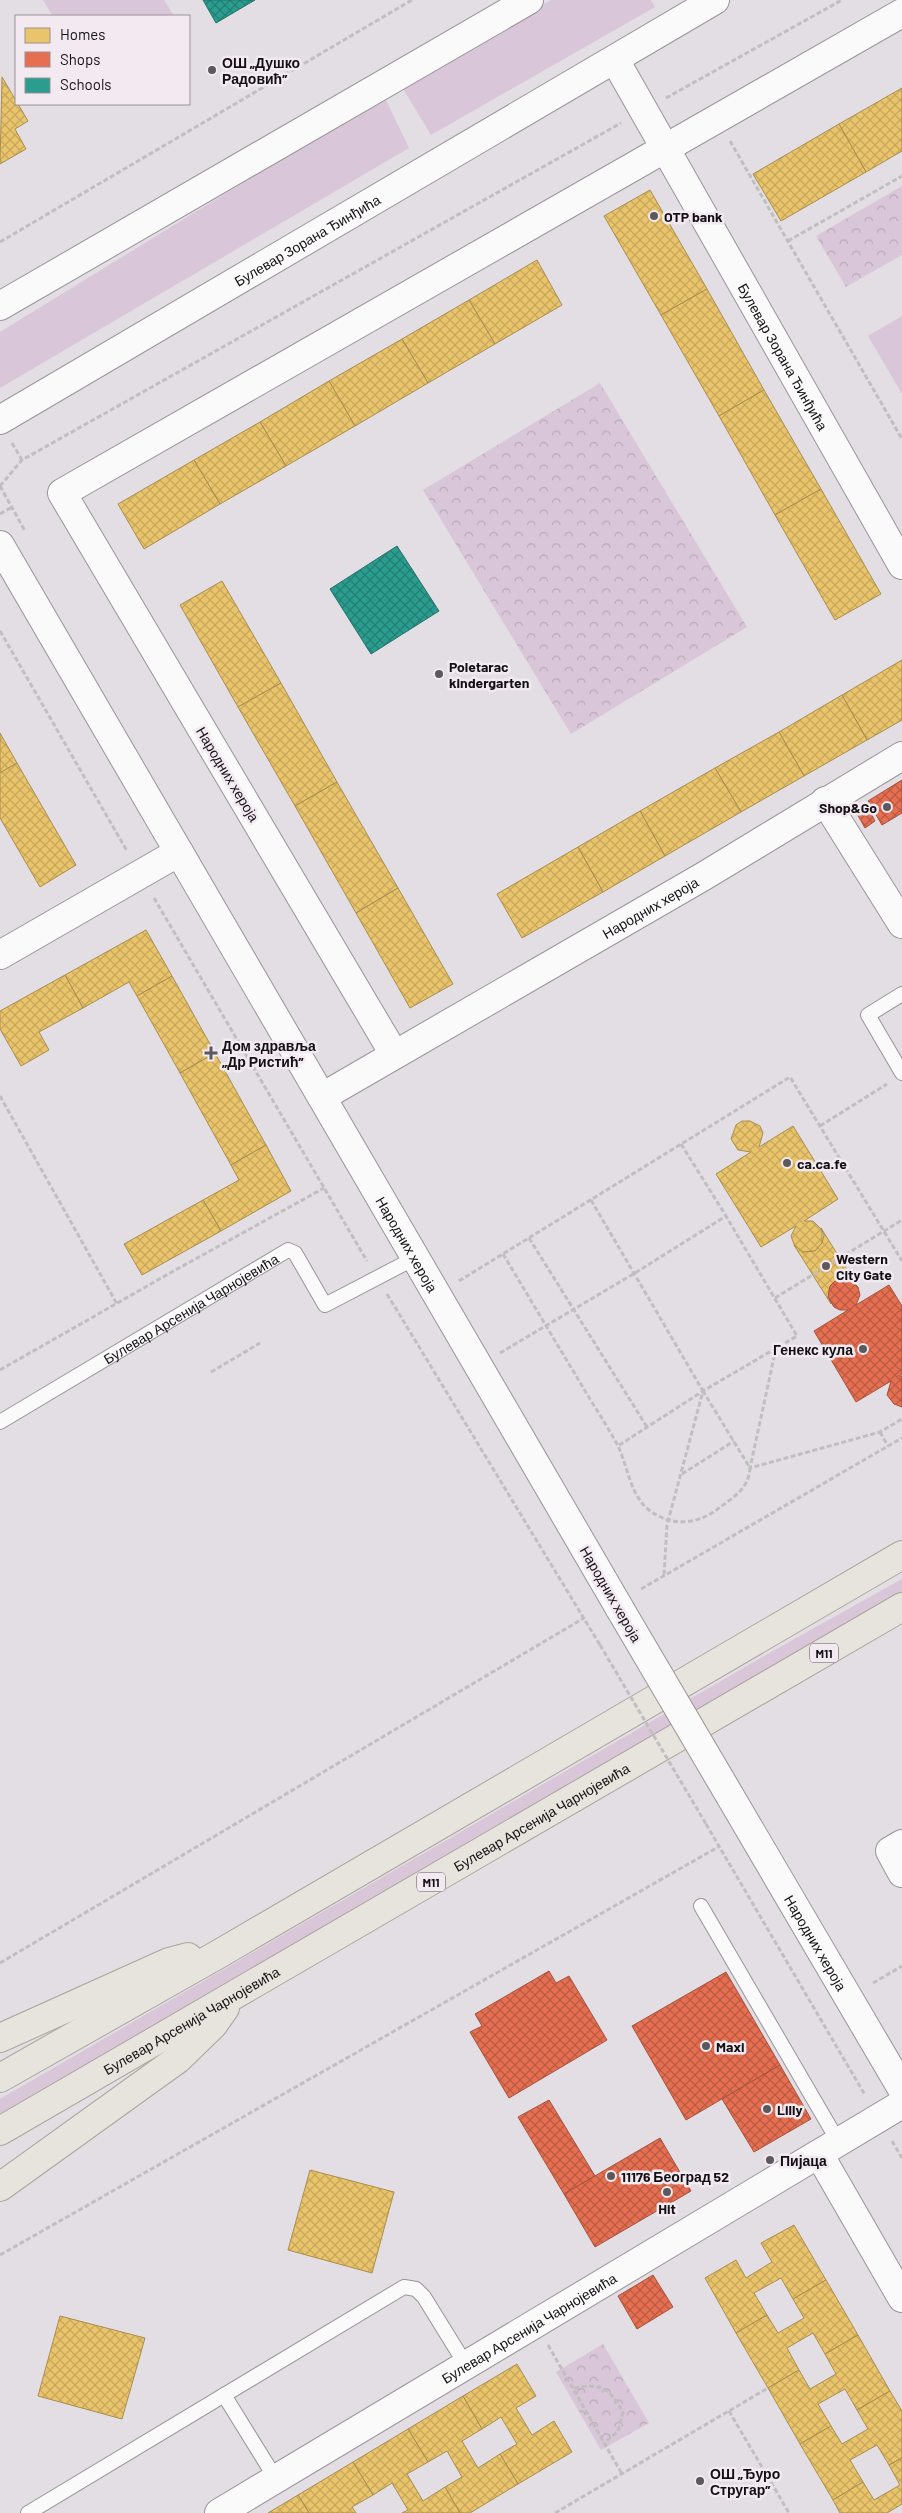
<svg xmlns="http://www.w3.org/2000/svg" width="902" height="2513" font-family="Barlow,sans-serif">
  <defs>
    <pattern id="forest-crowns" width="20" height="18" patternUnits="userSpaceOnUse" patternTransform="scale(1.25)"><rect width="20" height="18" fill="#dac6d9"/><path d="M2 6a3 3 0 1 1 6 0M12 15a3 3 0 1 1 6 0" fill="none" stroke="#baa9b9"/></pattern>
    <pattern id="homes-cross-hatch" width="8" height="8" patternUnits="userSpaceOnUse" patternTransform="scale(1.25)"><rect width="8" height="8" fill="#e9c46a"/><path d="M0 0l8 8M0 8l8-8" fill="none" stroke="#c7a75b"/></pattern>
    <pattern id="shops-cross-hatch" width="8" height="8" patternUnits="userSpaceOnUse" patternTransform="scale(1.25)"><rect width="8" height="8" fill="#e76f51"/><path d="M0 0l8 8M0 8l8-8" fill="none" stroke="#ba5a42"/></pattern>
    <pattern id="schools-cross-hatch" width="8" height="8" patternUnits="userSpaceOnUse" patternTransform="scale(1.25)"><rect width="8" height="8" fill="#2a9d8f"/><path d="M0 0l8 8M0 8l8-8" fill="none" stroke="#237f74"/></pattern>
  </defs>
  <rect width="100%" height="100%" fill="#e3dee3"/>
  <g fill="#dac6d9">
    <polygon points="43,0 164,0 174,16 53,16"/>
    <polygon points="551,0 651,0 655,7 431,135 402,87"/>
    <polygon points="384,96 409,148 0,388 0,332"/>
    <polygon points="902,316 902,394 868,336"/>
    <polygon points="902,1579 902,1602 0,2119 0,2099 764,1656"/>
  </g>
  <g fill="url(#forest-crowns)">
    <polygon points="902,186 902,255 846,287 816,236"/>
    <polygon points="600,383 747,627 571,734 423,490"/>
    <polygon points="603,2344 649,2423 601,2450 556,2372"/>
  </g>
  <g fill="url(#homes-cross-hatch)" stroke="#a98e50">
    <polygon points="2,77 28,121 15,129 26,149 0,164"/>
    <polygon points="902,88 902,151 866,172 839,124"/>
    <polygon points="839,124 866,172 781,221 753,174"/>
    <polygon points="650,190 707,289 661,315 604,216"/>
    <polygon points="537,260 562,305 495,344 469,300"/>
    <polygon points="707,289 764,390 719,416 661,315"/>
    <polygon points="469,300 495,344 428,383 402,339"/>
    <polygon points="402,339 428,383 355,426 329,381"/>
    <polygon points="329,381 355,426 286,466 260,422"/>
    <polygon points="764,390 821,489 775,515 719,416"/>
    <polygon points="260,422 286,466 220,504 194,460"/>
    <polygon points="194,460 220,504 144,549 118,504"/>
    <polygon points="821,489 881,594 835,620 775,515"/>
    <polygon points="222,581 281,683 238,707 180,605"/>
    <polygon points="902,660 902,720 867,740 842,695"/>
    <polygon points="281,683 337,782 295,806 238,707"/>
    <polygon points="842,695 867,740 804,776 779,732"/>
    <polygon points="779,732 804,776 741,812 715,768"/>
    <polygon points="0,733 17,763 0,773"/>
    <polygon points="17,763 76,865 40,887 0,818 0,773"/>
    <polygon points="715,768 741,812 665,856 640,811"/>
    <polygon points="337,782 398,888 356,913 295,806"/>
    <polygon points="640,811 665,856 603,892 578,847"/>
    <polygon points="578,847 603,892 522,938 497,894"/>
    <polygon points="398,888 453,984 410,1008 356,913"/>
    <polygon points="146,930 172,976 137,996 129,982 83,1008 65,975"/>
    <polygon points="65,975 83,1008 39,1032 49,1050 21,1066 0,1029 0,1011"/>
    <polygon points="172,976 215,1053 180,1073 137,996"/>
    <polygon points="215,1053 266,1145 231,1165 180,1073"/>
    <polygon points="750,1121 760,1126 763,1133 759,1147 793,1126 838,1199 804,1221 813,1221 822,1230 822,1243 815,1251 803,1252 795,1247 791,1236 796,1226 761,1247 716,1174 751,1152 738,1150 731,1139 736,1125 742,1121"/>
    <polygon points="266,1145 291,1191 221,1231 203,1200 239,1180 231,1165"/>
    <polygon points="203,1200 221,1231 142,1275 124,1244"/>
    <polygon points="821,1228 856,1284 847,1279 835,1281 829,1290 831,1304 794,1245 803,1252 815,1251 822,1243 824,1235"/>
    <polygon points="310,2170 394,2192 372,2273 288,2250"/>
    <polygon points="794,2225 826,2280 793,2299 781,2278 754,2293 767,2315 736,2333 705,2278 736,2260 746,2278 772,2262 761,2243"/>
    <polygon points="826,2280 858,2335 825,2354 813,2333 787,2348 799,2370 768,2388 736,2333 767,2315 778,2333 804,2318 793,2299"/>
    <polygon points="60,2316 145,2338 122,2419 38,2396"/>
    <polygon points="858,2335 890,2391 857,2410 845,2389 818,2404 831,2426 800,2444 768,2388 799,2370 810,2389 836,2374 825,2354"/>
    <polygon points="517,2364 536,2396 516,2408 532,2435 554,2421 572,2452 518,2484 500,2454 517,2444 501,2417 482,2429 463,2396"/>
    <polygon points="890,2391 902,2411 902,2458 889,2465 877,2445 850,2460 863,2482 833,2500 800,2444 831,2426 842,2444 868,2429 857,2410"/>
    <polygon points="463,2396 482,2429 462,2441 478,2468 500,2454 518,2484 470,2513 460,2513 445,2487 462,2477 447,2451 428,2462 408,2429"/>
    <polygon points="408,2429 428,2462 407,2474 423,2501 445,2487 460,2513 402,2513 408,2510 392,2483 373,2495 353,2462"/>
    <polygon points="902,2458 902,2504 887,2513 840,2513 833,2500 863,2482 874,2500 900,2485 889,2465"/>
    <polygon points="353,2462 373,2495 352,2507 356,2513 309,2513 298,2495"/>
    <polygon points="298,2495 309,2513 268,2513"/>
  </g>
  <g fill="url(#shops-cross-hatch)" stroke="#a7523e">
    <polygon points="902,780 902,813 882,825 868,801"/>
    <polygon points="867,806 875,821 865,828 856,812"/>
    <polygon points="843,1279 853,1282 858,1287 860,1295 856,1305 889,1285 902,1306 902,1374 899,1376 902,1376 902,1407 894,1404 887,1395 891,1381 856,1402 814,1331 848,1310 840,1310 834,1307 828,1297 830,1286 835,1281"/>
    <polygon points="549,1971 556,1983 569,1976 607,2040 509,2098 470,2032 482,2026 475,2014"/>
    <polygon points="726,1972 780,2065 686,2120 632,2026"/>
    <polygon points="780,2065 811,2119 754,2152 722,2099"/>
    <polygon points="549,2100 595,2176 564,2194 518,2117"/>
    <polygon points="660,2138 691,2191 595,2247 564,2194"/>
    <polygon points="653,2275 673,2307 637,2329 618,2296"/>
  </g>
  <g fill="url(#schools-cross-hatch)" stroke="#23736a">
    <polygon points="203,0 255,0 216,23"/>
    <polygon points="397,546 439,611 371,654 330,589"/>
  </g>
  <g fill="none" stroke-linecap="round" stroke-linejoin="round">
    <defs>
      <g id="service">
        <polyline points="902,994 868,1015 902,1073"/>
        <path id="s1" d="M0,1422L288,1250L295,1253L325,1305L415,1258"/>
        <polyline points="701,1906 838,2141"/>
        <polyline points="224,2395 276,2479"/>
        <polyline points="28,2513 404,2287 416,2289 424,2297 466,2365"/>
      </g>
      <g id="minor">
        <path id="s2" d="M615,60L902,565"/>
        <polyline points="825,801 902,924"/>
        <polyline points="0,955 179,852"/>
        <polyline points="394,1054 62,493 902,13"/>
        <path id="s3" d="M322,1097L704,876L902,756"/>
        <polyline points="902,1844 890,1851 902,1873"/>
        <polyline points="819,2154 902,2298"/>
        <path id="s4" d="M219,2513L902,2104"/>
      </g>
      <g id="tertiary">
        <polyline points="0,306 529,0"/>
        <path id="s5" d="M0,420L715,0"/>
        <path id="s6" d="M0,545L620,1609"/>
        <path id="s7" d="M730,1796L902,2089"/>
      </g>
      <g id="trunk">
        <polyline points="0,2038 169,1962 188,1957"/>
        <polyline points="0,2078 217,1955 902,1555"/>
        <path id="s8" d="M0,2131L902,1607"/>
        <polyline points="0,2187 178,2059 213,2025 225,2008"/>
      </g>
    </defs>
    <use href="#service" stroke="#989498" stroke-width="16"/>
    <use href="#minor" stroke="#989498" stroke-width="30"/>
    <use href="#tertiary" stroke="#989498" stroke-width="30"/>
    <use href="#trunk" stroke="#aba59e" stroke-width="30"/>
    <g stroke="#c0bfc0" stroke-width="3" stroke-dasharray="5 2.5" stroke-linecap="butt">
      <polyline points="666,98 842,0"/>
      <polyline points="730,141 902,439"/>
      <polyline points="788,241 902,176"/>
      <polyline points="0,242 412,0"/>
      <polyline points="12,443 22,460"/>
      <polyline points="0,486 25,531"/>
      <polyline points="0,486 22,460 621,123"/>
      <polyline points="0,514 12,507"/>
      <polyline points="0,631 127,851"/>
      <polyline points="154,898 367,1261"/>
      <polyline points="0,1096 117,1304"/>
      <polyline points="820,1126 887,1084"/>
      <polyline points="681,1144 726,1216"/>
      <polyline points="591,1200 703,1391 667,1525 664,1575"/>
      <polyline points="529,1238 647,1427"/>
      <path d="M503,1254C529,1297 555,1341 581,1384C593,1405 607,1425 618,1446C628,1467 630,1495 649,1510C671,1527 698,1525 719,1508C734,1497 749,1488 750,1468L703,1391"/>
      <polyline points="459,1281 790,1077 902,1261"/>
      <polyline points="387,1294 600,1645"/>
      <polyline points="775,1298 902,1220"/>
      <polyline points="776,1348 750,1468 880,1432 902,1419"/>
      <polyline points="500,1353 635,1273 726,1216 797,1336 703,1391 618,1446"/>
      <polyline points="0,1370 170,1273 324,1188"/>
      <polyline points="211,1372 260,1343"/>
      <polyline points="880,1432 888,1446"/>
      <polyline points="682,1474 734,1441"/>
      <polyline points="641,1589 902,1438"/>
      <polyline points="706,1824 865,2095"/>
      <polyline points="0,1963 584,1618"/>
      <polyline points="873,1983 902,1966"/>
      <polyline points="892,2141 902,2158"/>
      <polyline points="0,2255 720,1846"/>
      <polyline points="548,2345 622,2474"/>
      <path d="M574,2388C602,2383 609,2388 623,2412L618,2431L605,2442"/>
      <polyline points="729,2411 789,2513"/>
      <polyline points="555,2513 768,2388"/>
    </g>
    <use href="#service" stroke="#fbfafb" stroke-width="14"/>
    <use href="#minor" stroke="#fbfafb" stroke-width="28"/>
    <use href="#tertiary" stroke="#fbfafb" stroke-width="28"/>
    <use href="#trunk" stroke="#e7e4dd" stroke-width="28"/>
    <defs>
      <polyline id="tertiary-bridge" points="620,1609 730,1796"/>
    </defs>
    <use href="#tertiary-bridge" stroke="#989498" stroke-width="30" stroke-linecap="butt"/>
    <polyline stroke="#c0bfc0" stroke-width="3" stroke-dasharray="5 2.5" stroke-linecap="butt" points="600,1645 706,1824"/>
    <use href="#tertiary-bridge" stroke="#fbfafb" stroke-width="28"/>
  </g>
  <g fill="#5c585c" stroke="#f2e9f1" stroke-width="2">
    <circle cx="212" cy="70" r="5"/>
    <circle cx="654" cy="216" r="5"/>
    <circle cx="439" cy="674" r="5"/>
    <circle cx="887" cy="807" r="5"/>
    <path d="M208.5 1045.5h5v5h5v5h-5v5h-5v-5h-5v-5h5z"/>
    <circle cx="787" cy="1163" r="5"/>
    <circle cx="826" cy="1266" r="5"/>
    <circle cx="863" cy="1349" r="5"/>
    <circle cx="706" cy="2046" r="5"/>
    <circle cx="767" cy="2109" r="5"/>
    <circle cx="770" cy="2160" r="5"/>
    <circle cx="611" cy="2176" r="5"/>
    <circle cx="667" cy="2192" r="5"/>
    <circle cx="700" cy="2481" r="5"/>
  </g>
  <g text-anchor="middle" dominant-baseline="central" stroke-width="5" stroke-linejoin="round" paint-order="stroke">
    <g fill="#f2e9f1" stroke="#565156" stroke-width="1">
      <rect x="810" y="1643.5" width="28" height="19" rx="4"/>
      <rect x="417" y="1872.5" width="28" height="19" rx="4"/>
    </g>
    <g font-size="12" font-weight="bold" fill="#131013">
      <text x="824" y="1653">M11</text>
      <text x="431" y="1882">M11</text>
    </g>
    <g font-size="14" font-weight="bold" fill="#131013" stroke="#f2e9f1" text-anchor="start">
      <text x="222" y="62">ОШ „Душко<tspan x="222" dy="16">Радовић”</tspan></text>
      <text x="664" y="216">OTP bank</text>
      <text x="449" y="666">Poletarac<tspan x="449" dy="16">kindergarten</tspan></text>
      <text x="877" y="807" text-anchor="end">Shop&amp;Go</text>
      <text x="222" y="1045">Дом здравља<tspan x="222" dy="16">„Др Ристић”</tspan></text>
      <text x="797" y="1163">ca.ca.fe</text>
      <text x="836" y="1258">Western<tspan x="836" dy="16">City Gate</tspan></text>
      <text x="853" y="1349" text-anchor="end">Генекс кула</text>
      <text x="716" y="2046">Maxi</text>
      <text x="777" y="2109">Lilly</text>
      <text x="780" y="2160">Пијаца</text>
      <text x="621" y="2176">11176 Београд 52</text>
      <text x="667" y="2208" text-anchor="middle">Hit</text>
      <text x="710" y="2473">ОШ „Ђуро<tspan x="710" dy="16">Стругар”</tspan></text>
    </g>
    <g font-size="14" fill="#131013" stroke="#f2e9f1">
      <text stroke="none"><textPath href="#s5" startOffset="356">Булевар Зорана Ђинђића</textPath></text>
      <text stroke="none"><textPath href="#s2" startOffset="341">Булевар Зорана Ђинђића</textPath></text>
      <text transform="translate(228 774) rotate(59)">Народних хероја</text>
      <text stroke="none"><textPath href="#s3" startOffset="379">Народних хероја</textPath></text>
      <text stroke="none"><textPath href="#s6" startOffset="809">Народних хероја</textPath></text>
      <text stroke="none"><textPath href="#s1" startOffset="222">Булевар Арсенија Чарнојевића</textPath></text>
      <text transform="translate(611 1594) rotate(60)">Народних хероја</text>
      <text stroke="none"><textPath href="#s8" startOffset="626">Булевар Арсенија Чарнојевића</textPath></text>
      <text stroke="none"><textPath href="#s7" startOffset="170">Народних хероја</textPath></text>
      <text stroke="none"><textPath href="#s8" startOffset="221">Булевар Арсенија Чарнојевића</textPath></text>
      <text stroke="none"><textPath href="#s4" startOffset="361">Булевар Арсенија Чарнојевића</textPath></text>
    </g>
  </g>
  <rect x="15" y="15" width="175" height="90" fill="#f2e9f1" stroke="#999298"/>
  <rect x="25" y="28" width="25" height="15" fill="#e9c46a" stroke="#999298"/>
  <text x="60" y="40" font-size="15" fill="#131013">Homes</text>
  <rect x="25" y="52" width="25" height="15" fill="#e76f51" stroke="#999298"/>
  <text x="60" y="65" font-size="15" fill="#131013">Shops</text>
  <rect x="25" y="78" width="25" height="15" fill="#2a9d8f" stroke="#999298"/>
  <text x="60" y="90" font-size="15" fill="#131013">Schools</text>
</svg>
